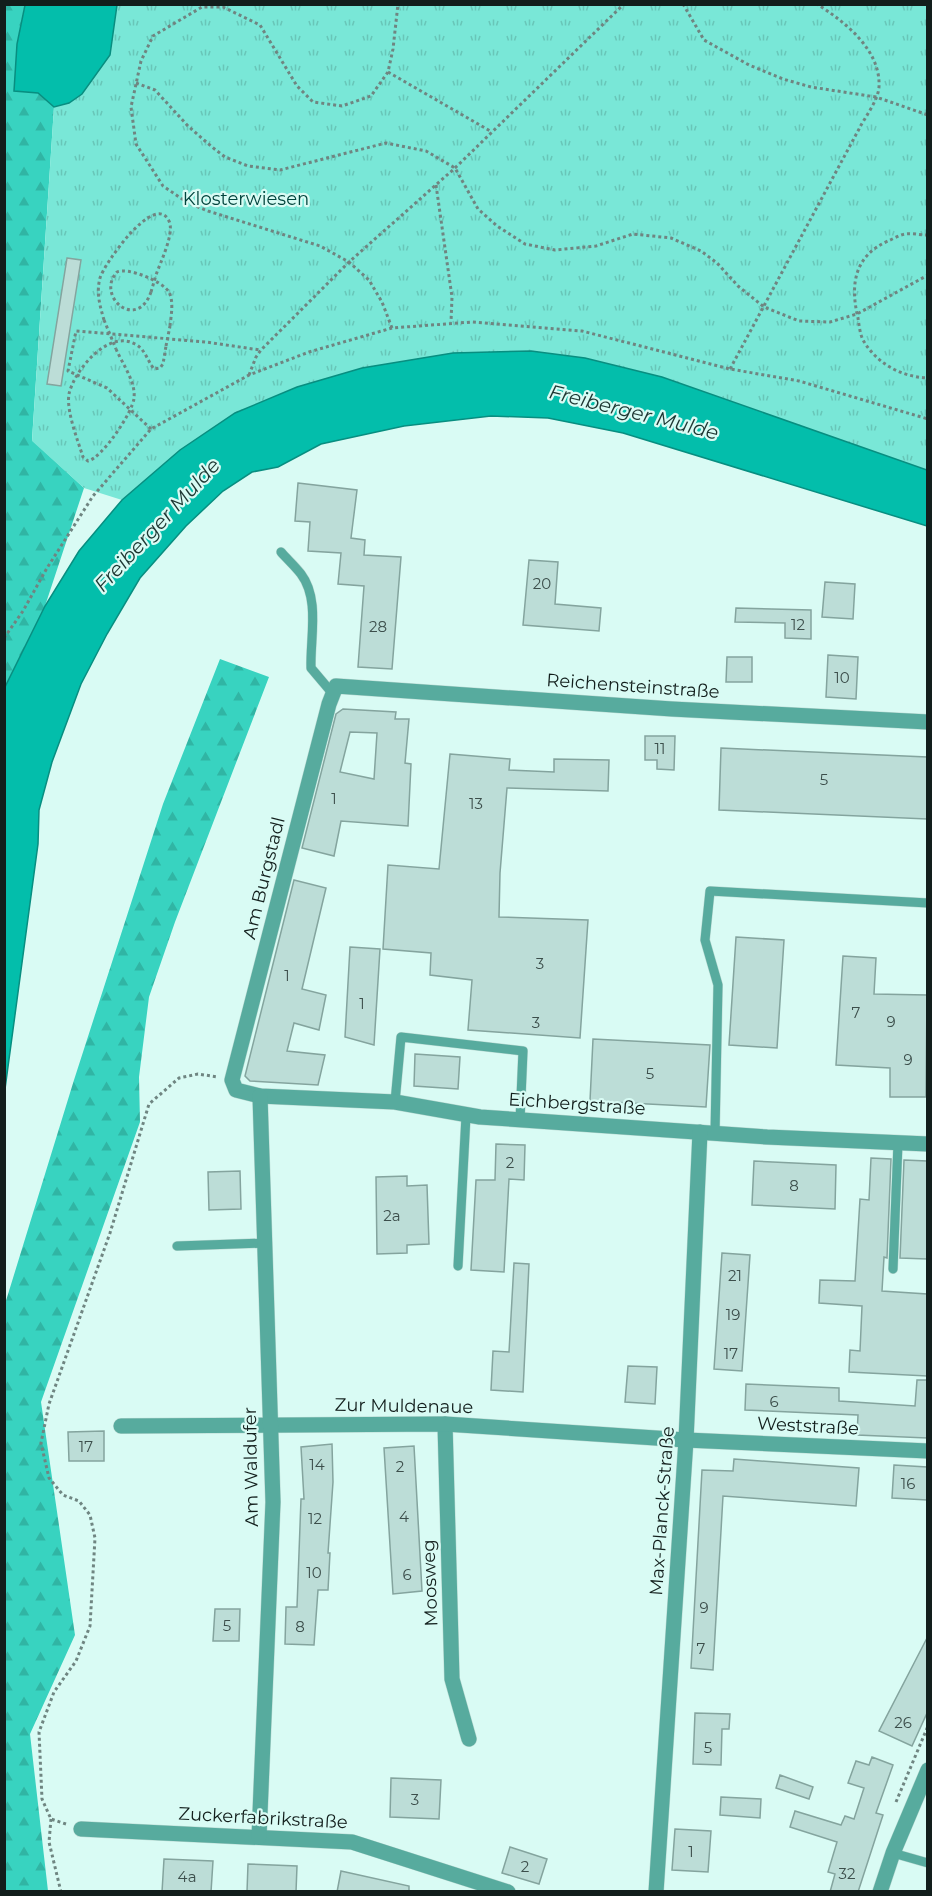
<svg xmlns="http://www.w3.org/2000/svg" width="932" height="1896" font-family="Montserrat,sans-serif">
  <defs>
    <pattern id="forest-firs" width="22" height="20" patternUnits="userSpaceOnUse" patternTransform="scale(1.5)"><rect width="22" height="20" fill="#38d3c0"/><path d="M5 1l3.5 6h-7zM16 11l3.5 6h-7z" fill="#30b5a4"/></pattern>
    <pattern id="park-tufts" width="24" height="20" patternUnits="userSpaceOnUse" patternTransform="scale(1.5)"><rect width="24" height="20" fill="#79e7d7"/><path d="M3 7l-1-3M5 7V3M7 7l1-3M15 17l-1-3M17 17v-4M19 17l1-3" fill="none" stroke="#68c6b8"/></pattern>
  </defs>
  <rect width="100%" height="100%" fill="#d9fbf4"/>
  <g fill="url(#forest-firs)">
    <polygon points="25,4 17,44 38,93 54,107 32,440 84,488 45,606 5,687 4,5"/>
    <polygon points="220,659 269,677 175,922 149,997 139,1077 140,1122 41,1402 75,1635 30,1734 48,1891 5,1891 5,1304 74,1080 163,804"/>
  </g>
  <polygon fill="url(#park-tufts)" points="117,5 927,5 927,470 662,377 585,358 531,351 180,450 122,500 84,488 32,441 54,107 69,103 110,55"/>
  <g fill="#03beab" stroke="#088e80" stroke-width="1.5">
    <polygon points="25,5 117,5 110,55 82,94 69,103 54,107 38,93 14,91 17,44"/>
    <polygon points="531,351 585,358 662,377 927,470 927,526 623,433 548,418 491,416 404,426 321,444 278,467 252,472 223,491 186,526 140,578 107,634 81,684 52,762 39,810 38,844 5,1089 5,687 45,606 79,551 122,500 180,450 235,413 297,387 362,368 453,353"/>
  </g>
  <g fill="#bcddd7" stroke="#84a49e" stroke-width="1.5" fill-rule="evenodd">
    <polygon points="67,258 81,260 61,386 47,384"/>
    <polygon points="298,483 357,490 351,538 365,540 364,555 401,557 392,669 358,667 364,586 338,584 341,553 308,551 310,522 295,521"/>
    <polygon points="529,560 558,562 555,604 601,608 599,631 523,625"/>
    <polygon points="825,582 855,584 853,619 822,617"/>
    <polygon points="736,608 811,610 811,639 785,638 785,623 735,622"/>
    <polygon points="828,655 858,657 856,699 826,697"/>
    <polygon points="727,657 752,657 752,682 726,682"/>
    <path d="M343,709L396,712L395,719H409L405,763L411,764L408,826L341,821L334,856L302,848L336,714ZM350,732L377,733L374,779L340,772Z"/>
    <polygon points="645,736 675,736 674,770 657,769 657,760 645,760"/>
    <polygon points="721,748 927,757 927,819 719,810"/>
    <polygon points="450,754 510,759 509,770 554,772 554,759 609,760 608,791 507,788 500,873 499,917 588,920 580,1038 468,1030 472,980 430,975 431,953 383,949 388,865 439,869"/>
    <polygon points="294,880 326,888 302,989 326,995 319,1030 294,1023 287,1051 325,1055 318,1085 250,1081 245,1076"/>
    <polygon points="736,937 784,940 777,1048 729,1045"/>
    <polygon points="350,947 380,949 374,1045 345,1037"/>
    <polygon points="843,956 876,958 874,994 927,995 926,1097 890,1097 890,1068 836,1065"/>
    <polygon points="593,1039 710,1045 706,1107 590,1101"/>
    <polygon points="415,1054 460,1057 458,1089 414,1086"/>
    <polygon points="496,1144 525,1145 524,1180 509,1179 504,1272 471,1270 476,1180 495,1180"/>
    <polygon points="871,1158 891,1159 887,1258 884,1257 882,1291 927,1294 927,1376 849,1372 850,1350 860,1351 862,1306 819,1303 820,1280 855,1281 860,1199 869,1200"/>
    <polygon points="904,1160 927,1161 927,1259 900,1258"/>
    <polygon points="754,1161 836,1165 835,1209 752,1205"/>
    <polygon points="240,1171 241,1209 209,1210 208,1172"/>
    <polygon points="407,1176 407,1186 427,1185 429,1244 407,1245 407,1253 377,1254 376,1177"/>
    <polygon points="722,1253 750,1255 742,1371 714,1369"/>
    <polygon points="514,1263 529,1264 523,1392 491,1390 493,1351 509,1352"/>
    <polygon points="628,1366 657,1367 655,1404 625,1402"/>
    <polygon points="917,1380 927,1380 927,1438 857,1435 858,1415 745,1410 746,1384 839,1388 839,1401 915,1406"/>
    <polygon points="104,1431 104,1461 69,1461 68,1432"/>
    <polygon points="332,1444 333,1482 328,1553 330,1553 328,1590 318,1590 314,1645 285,1644 286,1607 297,1607 301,1499 304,1499 301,1447"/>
    <polygon points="414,1446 422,1591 393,1594 384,1448"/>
    <polygon points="734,1459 859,1468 856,1506 723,1496 713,1670 691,1668 702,1470 733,1471"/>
    <polygon points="894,1465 927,1467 927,1500 892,1498"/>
    <polygon points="215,1609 240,1609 239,1641 213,1641"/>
    <polygon points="927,1638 927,1713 912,1746 879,1731"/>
    <polygon points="695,1713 730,1714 729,1729 722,1729 721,1765 693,1764"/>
    <polygon points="872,1757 893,1765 876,1813 883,1815 858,1892 830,1892 835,1874 828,1872 837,1842 790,1827 795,1811 841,1825 845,1816 854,1819 864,1788 848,1783 856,1761 869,1765"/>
    <polygon points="780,1775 813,1787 809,1799 776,1788"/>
    <polygon points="391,1778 441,1780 439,1819 390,1817"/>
    <polygon points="721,1797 761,1799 760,1818 720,1815"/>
    <polygon points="675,1829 711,1831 708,1872 672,1870"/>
    <polygon points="510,1847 547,1859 539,1884 502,1873"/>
    <polygon points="164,1859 213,1861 211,1892 162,1892"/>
    <polygon points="248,1864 297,1866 296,1892 247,1892"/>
    <polygon points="341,1871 409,1886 409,1892 337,1892"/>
  </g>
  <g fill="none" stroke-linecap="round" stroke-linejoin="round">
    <defs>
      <g id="lane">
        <path d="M281,552C287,559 295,566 301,574C320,599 310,638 311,668L333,694"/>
        <polyline points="395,1102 401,1037 523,1051 520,1120"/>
        <polyline points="715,1133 718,985 705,940 710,891 928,903"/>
        <polyline points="177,1246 266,1243"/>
        <polyline points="458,1266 466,1116"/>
        <polyline points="893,1269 898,1143"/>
        <polyline points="893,1853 928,1863"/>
      </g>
      <g id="street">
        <polyline points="928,722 672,709 336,686 329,704 232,1080 236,1090 260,1096 395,1102 480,1117 767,1137 928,1144"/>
        <polyline points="445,1424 452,1679 469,1739"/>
        <polyline points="121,1426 445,1424 686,1440 928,1451"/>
        <polyline points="81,1829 352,1842 508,1892"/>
        <polyline points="259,1837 273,1502 260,1096"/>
        <polyline points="656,1892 686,1440 700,1132"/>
        <polyline points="880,1892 893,1853 928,1770"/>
      </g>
    </defs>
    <use href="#lane" stroke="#b9d8d1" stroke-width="10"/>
    <use href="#street" stroke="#b9d8d1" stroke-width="16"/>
    <g stroke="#6f8581" stroke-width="3" stroke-dasharray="3 3" stroke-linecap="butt">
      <polyline points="683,4 704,40 749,65 783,79 811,87 876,97 928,115"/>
      <polyline points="388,72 492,132"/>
      <polyline points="136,83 155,90 188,126 212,147 225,157 248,166 280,170 386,143 426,151 455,168 478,209 497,226 525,244 555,250 596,246 633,234 671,238 701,251 717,263 738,286 764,307 799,321 830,322 857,314 928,275"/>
      <polyline points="436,185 452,297 451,322"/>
      <path d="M928,235C920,235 912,233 905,234C899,235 893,239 888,241C854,256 850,285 858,318C859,325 860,334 863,340C876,363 901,377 928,378"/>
      <path d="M151,292C137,332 95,296 117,272C128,267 162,281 169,292C174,302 171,316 170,326"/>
      <path d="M104,320C100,306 96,293 100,278C104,264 155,191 169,221C175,233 160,263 156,275"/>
      <polyline points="392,328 382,302 369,280 349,262 320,246 208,211 188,203 163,186 136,144 131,107 141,61 153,36 202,7 223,7 260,25 297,86 313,102 342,106 371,96 388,72 393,49 398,4"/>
      <path d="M116,349C122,363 136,382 134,398C133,412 102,458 88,461L83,457C78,441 66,411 69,394C74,371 108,329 135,344C145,349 147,360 154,369L160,368L163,364L166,346"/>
      <path d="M730,369L859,129C865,117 878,101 879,87C881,50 845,22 817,4"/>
      <polyline points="249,375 256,357 261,350 349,262 455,168 624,4"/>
      <polyline points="151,429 107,388 68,371 76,331 206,342 260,350"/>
      <polyline points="4,638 23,611 47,568 93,496 151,429 249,375 309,352 392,328 472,322 582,331 730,369 799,381 928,419"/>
      <polyline points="896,1802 928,1726"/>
      <polyline points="51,1819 49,1842 61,1892"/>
      <polyline points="66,1824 51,1819 42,1799 39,1732 54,1692 76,1661 90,1626 95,1538 90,1515 79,1501 63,1495 49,1478 41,1443 49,1404 110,1233 149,1104 179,1078 198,1074 218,1077"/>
    </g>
    <use href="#lane" stroke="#57ab9e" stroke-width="9"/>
    <use href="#street" stroke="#57ab9e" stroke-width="15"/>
    <g stroke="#6f8581" stroke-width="3" stroke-dasharray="3 3" stroke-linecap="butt">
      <polyline points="151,292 156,275"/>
      <polyline points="104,320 116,349"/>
      <polyline points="166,346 170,326"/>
    </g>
  </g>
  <g text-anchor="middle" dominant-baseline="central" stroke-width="4.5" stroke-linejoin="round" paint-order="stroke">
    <g font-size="15" fill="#3c4e4b">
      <text x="542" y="583">20</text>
      <text x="798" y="624">12</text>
      <text x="378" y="626">28</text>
      <text x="842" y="677">10</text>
      <text x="660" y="748">11</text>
      <text x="824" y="779">5</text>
      <text x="334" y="798">1</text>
      <text x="476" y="803">13</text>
      <text x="540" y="963">3</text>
      <text x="287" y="975">1</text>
      <text x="362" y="1003">1</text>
      <text x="856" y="1012">7</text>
      <text x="891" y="1021">9</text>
      <text x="536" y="1022">3</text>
      <text x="908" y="1059">9</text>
      <text x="650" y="1073">5</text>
      <text x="510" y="1162">2</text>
      <text x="794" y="1185">8</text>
      <text x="392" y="1215">2a</text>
      <text x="735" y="1275">21</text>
      <text x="733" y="1314">19</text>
      <text x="731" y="1353">17</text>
      <text x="774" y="1401">6</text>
      <text x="86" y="1446">17</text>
      <text x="317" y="1464">14</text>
      <text x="400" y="1466">2</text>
      <text x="908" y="1483">16</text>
      <text x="404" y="1516">4</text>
      <text x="315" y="1518">12</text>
      <text x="314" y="1572">10</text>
      <text x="407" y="1574">6</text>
      <text x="704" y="1607">9</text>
      <text x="227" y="1625">5</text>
      <text x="300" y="1626">8</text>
      <text x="701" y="1648">7</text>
      <text x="903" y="1722">26</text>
      <text x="708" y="1747">5</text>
      <text x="415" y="1799">3</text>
      <text x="691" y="1851">1</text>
      <text x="525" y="1866">2</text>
      <text x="847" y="1873">32</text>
      <text x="187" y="1876">4a</text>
    </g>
    <g font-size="18" fill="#00443d" stroke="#d9fbf4">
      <text x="246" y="199">Klosterwiesen</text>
    </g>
    <g font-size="18" fill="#121e1c" stroke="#d9fbf4">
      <text transform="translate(633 686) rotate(4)">Reichensteinstraße</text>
      <text transform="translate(264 878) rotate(-76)">Am Burgstadl</text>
      <text transform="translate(577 1104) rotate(4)">Eichbergstraße</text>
      <text transform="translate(404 1406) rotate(1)">Zur Muldenaue</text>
      <text transform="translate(808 1426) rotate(3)">Weststraße</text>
      <text transform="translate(251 1467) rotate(-91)">Am Waldufer</text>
      <text transform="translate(662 1511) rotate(-86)">Max-Planck-Straße</text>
      <text transform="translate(430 1583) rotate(-92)">Moosweg</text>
      <text transform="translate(263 1818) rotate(3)">Zuckerfabrikstraße</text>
    </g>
    <g font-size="20" font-style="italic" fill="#1d3632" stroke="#d9fbf4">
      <text transform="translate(634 412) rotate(14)">Freiberger Mulde</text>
      <text transform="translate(157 525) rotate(-47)">Freiberger Mulde</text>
    </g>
  </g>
  <rect width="932" height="1896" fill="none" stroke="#121e1c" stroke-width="12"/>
</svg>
